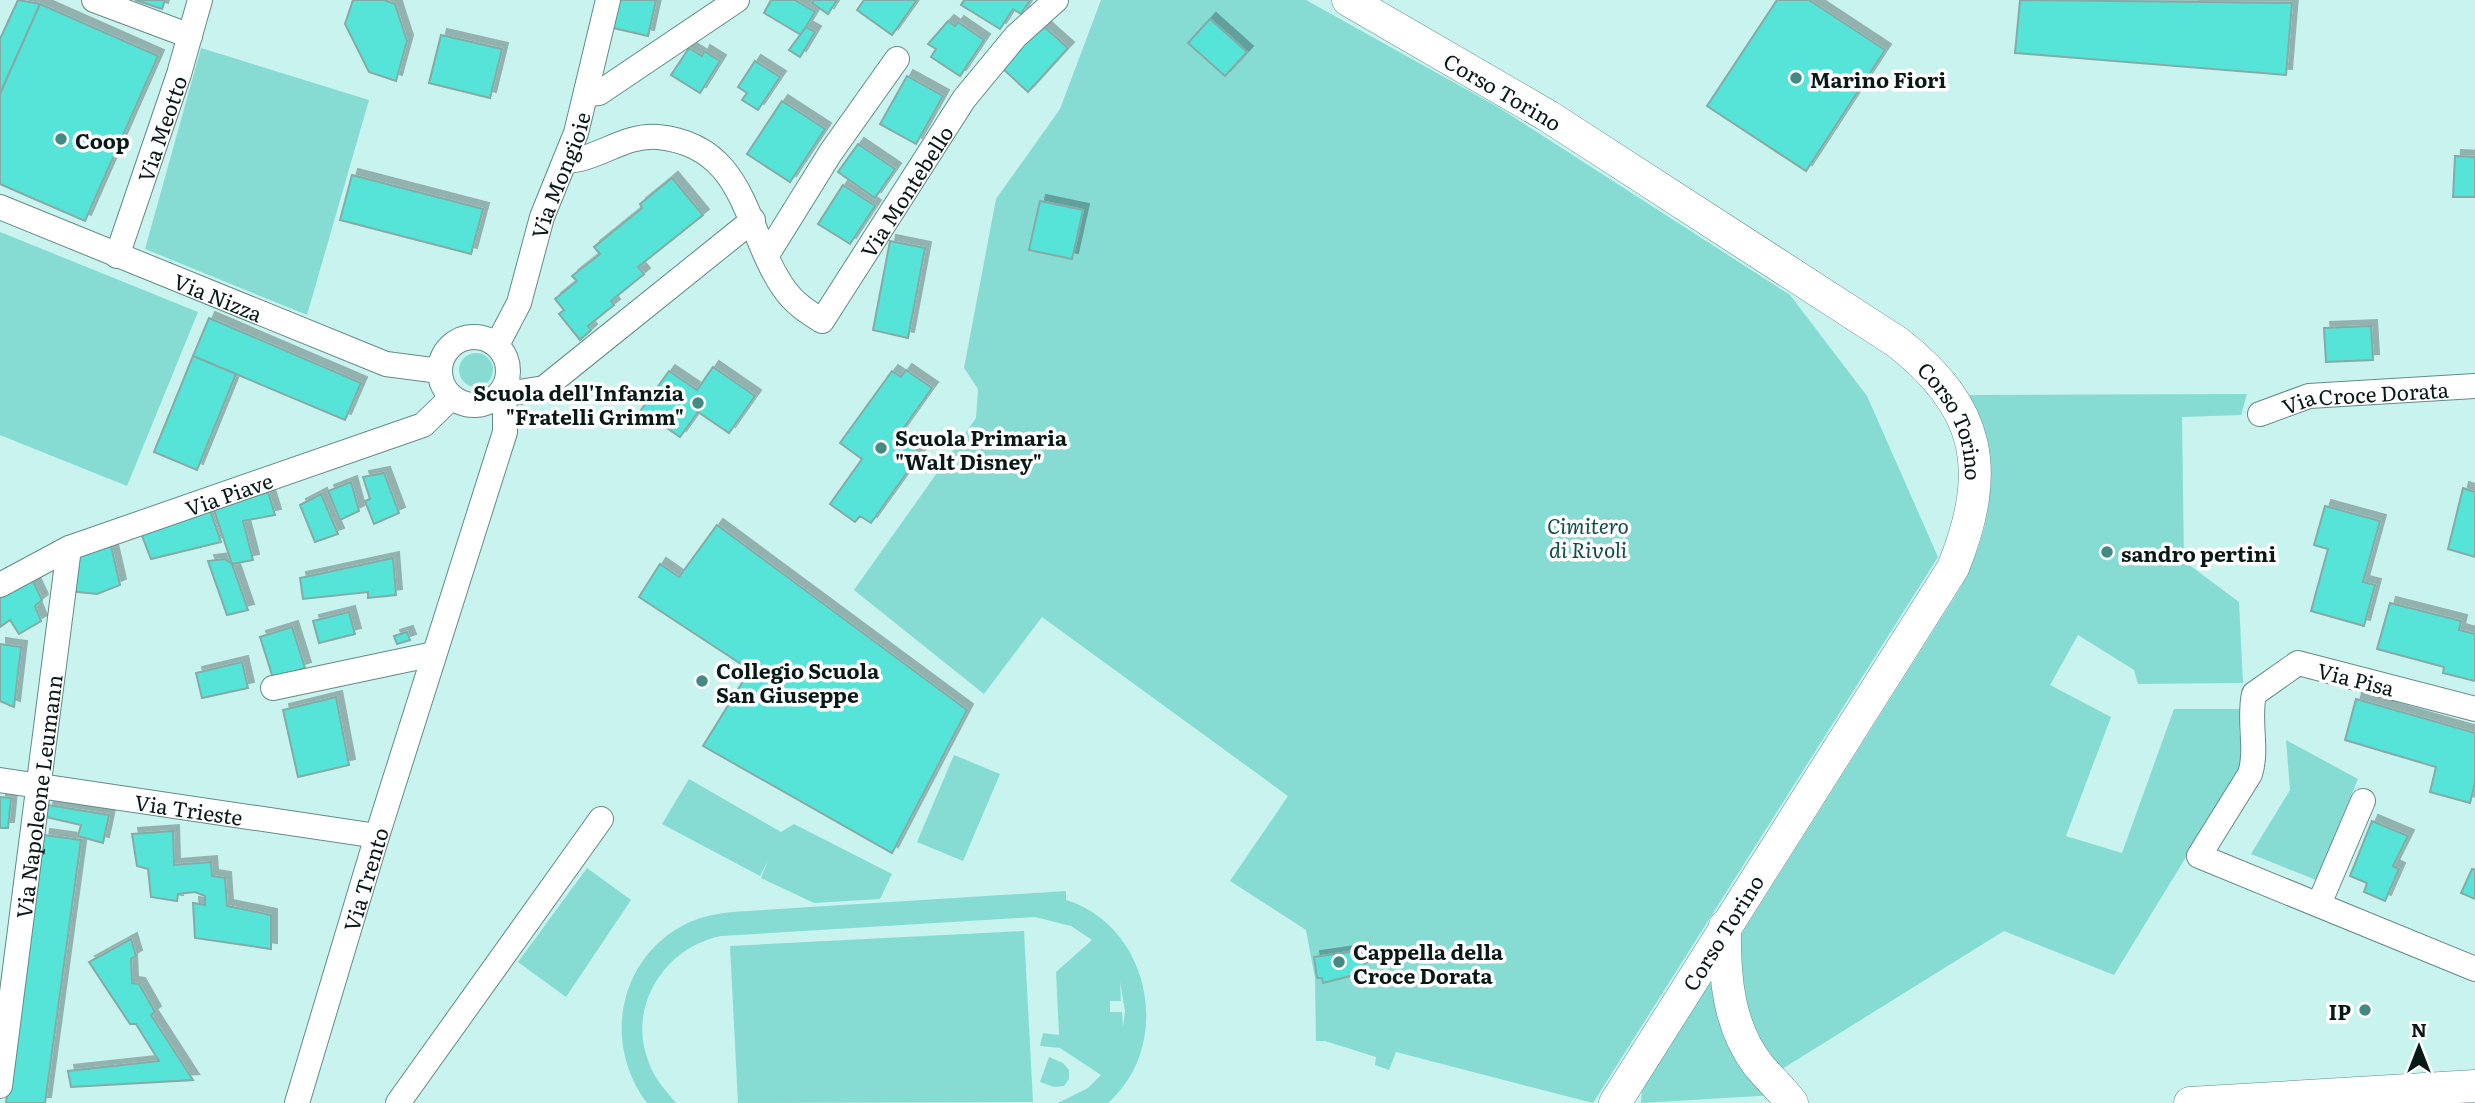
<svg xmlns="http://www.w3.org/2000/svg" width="2475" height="1103" font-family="Literata,serif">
  <defs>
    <filter id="shadow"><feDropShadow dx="6" dy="-6" stdDeviation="0" flood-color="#0004"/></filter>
  </defs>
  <rect width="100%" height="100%" fill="#c9f3ee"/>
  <g fill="#86dcd3" fill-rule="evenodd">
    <polygon points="1101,0 1306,0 1498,107 1790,295 1867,396 1938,557 1593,1103 1396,1052 1389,1070 1375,1065 1376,1057 1325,1041 1316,1041 1315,978 1306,930 1230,881 1288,796 1042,617 984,694 854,590 976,418 978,389 964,368 996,199 1060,109"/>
    <polygon points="201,48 369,100 307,315 145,249"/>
    <polygon points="0,232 198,312 127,486 0,435"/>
    <circle cx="476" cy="370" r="17"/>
    <path d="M2247,394L2241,415L2182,417L2184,561L2239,602L2243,683L2138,684L2134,670L2078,635L2050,685L2111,717L2066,836L2122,853L2174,709H2241L2239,731L2244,762L2114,975L2004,931L1777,1072L1749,1025L1736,954L1741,935L1961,587C2001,506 1993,477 1964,395Z"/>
    <polygon points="2286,740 2358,779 2316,880 2251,854 2290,790"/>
    <polygon points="954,755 1000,774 963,861 917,842"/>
    <polygon points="689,779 781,832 794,824 892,874 880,899 814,903 761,878 768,861 760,876 662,824"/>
    <polygon points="587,868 631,900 566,997 518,962"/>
    <path d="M1066,891V900C1151,926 1174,1045 1108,1103H1058L1088,1088L1101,1075L1060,1048L1040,1046L1043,1033L1059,1035L1056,972L1092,940L1071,926L1035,917L721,936C665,947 626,1007 649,1063C654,1078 666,1091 676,1103H647C601,1043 619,954 690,922C703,916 717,914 731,912ZM1120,982L1125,1011L1123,1027L1122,1012H1110V1001H1121Z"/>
    <polygon points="1024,931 1033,1102 738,1103 730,946"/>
    <polygon points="1719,962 1776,1095 1641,1103 1642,1088"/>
    <polygon points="1049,1057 1063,1063 1069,1070 1069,1079 1064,1086 1054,1087 1040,1082"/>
  </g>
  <g fill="#57e4d8" stroke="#83aca7" stroke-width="2" filter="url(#shadow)">
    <polygon points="18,0 40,4 0,94 0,39"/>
    <polygon points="135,0 165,0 162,9"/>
    <polygon points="353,0 384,0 395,4 407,41 396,81 369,72 345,24"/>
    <polygon points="620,0 656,0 648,36 613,28"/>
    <polygon points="771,0 795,0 815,12 801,35 764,13"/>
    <polygon points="814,0 837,0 828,14 812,3"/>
    <polygon points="864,0 917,0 892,35 857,10"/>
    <polygon points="964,0 1030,0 1021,14 1013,9 1000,29 961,5"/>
    <polygon points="1777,0 1809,0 1885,50 1806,171 1707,106"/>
    <polygon points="2020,0 2292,3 2286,75 2015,53"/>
    <polygon points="40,4 158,56 85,221 0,184 0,94"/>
    <polygon points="1210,19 1247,52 1225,76 1188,43"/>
    <polygon points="948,21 955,26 958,22 984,40 960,76 931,57 936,49 928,44"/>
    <polygon points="1041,24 1068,48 1028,92 1001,67"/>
    <polygon points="806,27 815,32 800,57 789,50"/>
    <polygon points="441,35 502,49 490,98 429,83"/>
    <polygon points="689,48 702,56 704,51 720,61 700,93 671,75"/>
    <polygon points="755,61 780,77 758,110 742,100 747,93 738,87"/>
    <polygon points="907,76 943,96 916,144 880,124"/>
    <polygon points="782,101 825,129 790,182 747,154"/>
    <polygon points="858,144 895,169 875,198 838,172"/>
    <polygon points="2455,156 2475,157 2475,197 2453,197"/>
    <polygon points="352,175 483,209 471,254 340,220"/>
    <polygon points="672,178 703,215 638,267 644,274 611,301 614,305 588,326 591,330 580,340 559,314 564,310 555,299 577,281 572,276 600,254 594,247 642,208 640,204"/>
    <polygon points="843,185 875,206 850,244 818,224"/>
    <polygon points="1040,201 1083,210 1072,259 1029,250"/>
    <polygon points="890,241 925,248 908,338 873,330"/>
    <polygon points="209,318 361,383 345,420 193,356"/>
    <polygon points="2371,326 2373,360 2326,362 2324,328"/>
    <polygon points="193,356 236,374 197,470 154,452"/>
    <polygon points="713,367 755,396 729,433 698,412 680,437 641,410 669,371 697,390"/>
    <polygon points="906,370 932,388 898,436 921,453 871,523 860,516 855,522 830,504 862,459 840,443 892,371 901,377"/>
    <polygon points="384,473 399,513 374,524 365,501 370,499 363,477"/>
    <polygon points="351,482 359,511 340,520 328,491"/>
    <polygon points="2463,488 2475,492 2475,557 2448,549"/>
    <polygon points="268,492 275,515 243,521 253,560 232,564 214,510"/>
    <polygon points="321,494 338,534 315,542 300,505"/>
    <polygon points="2325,506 2380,521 2363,582 2375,585 2364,626 2311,611 2328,549 2314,545"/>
    <polygon points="210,510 221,542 151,559 141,533"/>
    <polygon points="717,525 967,710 892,853 703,746 750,670 639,597 660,564 679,577"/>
    <polygon points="111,546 120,585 97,594 69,591 73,558"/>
    <polygon points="393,558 396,595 368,598 368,592 303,599 300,578"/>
    <polygon points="225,559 232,564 248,610 227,615 208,561"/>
    <polygon points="31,577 42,600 35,606 41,621 19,634 10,620 0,627 0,594"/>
    <polygon points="2390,603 2461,621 2459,630 2475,634 2475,681 2443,673 2444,667 2377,649"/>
    <polygon points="349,612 355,634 319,643 313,621"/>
    <polygon points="292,627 305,668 273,678 260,637"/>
    <polygon points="407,632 410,640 397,644 394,636"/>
    <polygon points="0,644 21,647 14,707 0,701"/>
    <polygon points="242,662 248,688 202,698 196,673"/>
    <polygon points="336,697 349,765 298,777 283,710"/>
    <polygon points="2356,699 2475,733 2475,782 2470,803 2430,792 2436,767 2345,740"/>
    <polygon points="0,797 11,798 8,828 0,828"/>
    <polygon points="48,805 109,815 103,843 78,836 81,825 46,817"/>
    <polygon points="2372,821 2408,836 2393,866 2399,869 2385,901 2364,892 2367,883 2350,876"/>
    <polygon points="173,831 174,865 211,862 212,876 225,878 227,906 271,915 271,949 195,938 193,903 205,905 205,896 195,892 178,894 177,901 151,897 148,869 137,866 132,834"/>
    <polygon points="44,835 81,840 45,1103 6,1103"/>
    <polygon points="2472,869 2475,870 2475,899 2461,893"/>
    <polygon points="131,939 136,956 131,959 132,983 139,984 155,1012 151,1015 193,1080 71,1087 68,1071 159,1061 136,1024 130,1024 89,962"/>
    <polygon points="1363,950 1365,967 1357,969 1358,974 1323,983 1322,978 1317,978 1314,957"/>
  </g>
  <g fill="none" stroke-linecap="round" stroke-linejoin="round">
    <defs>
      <g id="minor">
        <polyline points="94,0 190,36"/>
        <polyline points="588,94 599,93 737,0"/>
        <path id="s1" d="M565,161C598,160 624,134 658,137C749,146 744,233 785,290C795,304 808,312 822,321L964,99L1016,36L1056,0"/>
        <path id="s2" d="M0,207L386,364L440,371"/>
        <polyline points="767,255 831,152 897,59"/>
        <path id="s3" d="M117,256L179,74L200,0"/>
        <circle cx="474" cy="371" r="34"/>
        <path id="s4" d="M497,345L519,303L542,217L576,133L608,0"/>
        <polyline points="504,389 519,392 544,388 753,220"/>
        <path id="s5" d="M2260,414L2309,396L2475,386"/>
        <path id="s6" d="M0,585L69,548L423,425L452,397"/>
        <polyline points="273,688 434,654"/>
        <path d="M2475,709L2298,663L2254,694C2248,721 2258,749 2250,774L2199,856L2475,969"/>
        <path id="s7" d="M0,780L377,836"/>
        <polyline points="2319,904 2363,801"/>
        <path id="s8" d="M0,1086L69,548"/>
        <path id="s9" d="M297,1103L377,836L505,432V408L499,395"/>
        <polyline points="398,1103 601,819"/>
      </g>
      <g id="major">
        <path id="s10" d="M1348,0L1548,116L1897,342C1982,408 1992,471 1953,568L1615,1103"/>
        <path d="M1725,926C1724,975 1728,1027 1759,1066C1770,1079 1782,1090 1792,1103"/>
        <polyline points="2190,1103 2475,1086"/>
      </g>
    </defs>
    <use href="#minor" stroke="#648b87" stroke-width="26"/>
    <use href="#major" stroke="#648b87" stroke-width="33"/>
    <use href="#minor" stroke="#fff" stroke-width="24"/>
    <use href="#major" stroke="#fff" stroke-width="32"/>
  </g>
  <g fill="#448a83" stroke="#fff" stroke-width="2.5">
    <circle cx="1796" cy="78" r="7"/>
    <circle cx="61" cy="139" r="7"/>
    <circle cx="698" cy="403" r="7"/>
    <circle cx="881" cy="448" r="7"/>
    <circle cx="2107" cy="552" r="7"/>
    <circle cx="702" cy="681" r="7"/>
    <circle cx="1339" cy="962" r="7"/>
    <circle cx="2365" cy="1010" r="7"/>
  </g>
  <g text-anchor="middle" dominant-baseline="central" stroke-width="7" stroke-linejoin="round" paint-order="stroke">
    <g font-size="21" font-weight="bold" fill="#091918" stroke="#fff" text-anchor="start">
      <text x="1810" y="78">Marino Fiori</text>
      <text x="75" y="139">Coop</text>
      <text x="684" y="391" text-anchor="end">Scuola dell'Infanzia<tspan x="684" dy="24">"Fratelli Grimm"</tspan></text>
      <text x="895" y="436">Scuola Primaria<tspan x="895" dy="24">"Walt Disney"</tspan></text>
      <text x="2121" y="552">sandro pertini</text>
      <text x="716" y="669">Collegio Scuola<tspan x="716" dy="24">San Giuseppe</tspan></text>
      <text x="1353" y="950">Cappella della<tspan x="1353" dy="24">Croce Dorata</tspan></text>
      <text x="2351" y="1010" text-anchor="end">IP</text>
    </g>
    <g font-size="21" fill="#091918" stroke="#fff">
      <text stroke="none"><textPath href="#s10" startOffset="180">Corso Torino</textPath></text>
      <text stroke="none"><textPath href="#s3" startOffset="135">Via Meotto</textPath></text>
      <text stroke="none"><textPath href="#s4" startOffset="182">Via Mongioie</textPath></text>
      <text stroke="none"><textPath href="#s1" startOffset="511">Via Montebello</textPath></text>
      <text stroke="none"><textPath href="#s2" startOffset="236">Via Nizza</textPath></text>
      <text stroke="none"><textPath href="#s5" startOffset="108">Via Croce Dorata</textPath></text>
      <text stroke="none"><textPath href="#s10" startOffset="747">Corso Torino</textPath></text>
      <text stroke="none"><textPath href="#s6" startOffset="247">Via Piave</textPath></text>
      <text transform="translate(2356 678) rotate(14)">Via Pisa</text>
      <text stroke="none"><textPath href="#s8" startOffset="292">Via Napoleone Leumann</textPath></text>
      <text stroke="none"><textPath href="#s7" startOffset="191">Via Trieste</textPath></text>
      <text stroke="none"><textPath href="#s9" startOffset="234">Via Trento</textPath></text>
      <text transform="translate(1722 932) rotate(-58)">Corso Torino</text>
    </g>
    <g font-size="21" font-style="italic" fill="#0f4d48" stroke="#fff">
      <text x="1588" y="524">Cimitero<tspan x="1588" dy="24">di Rivoli</tspan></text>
    </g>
  </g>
  <g transform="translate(2419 1047)" stroke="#ffffff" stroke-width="5" paint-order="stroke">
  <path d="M0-5L12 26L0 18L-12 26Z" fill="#091918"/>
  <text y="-10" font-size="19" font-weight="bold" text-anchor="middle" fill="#091918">N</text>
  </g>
</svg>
